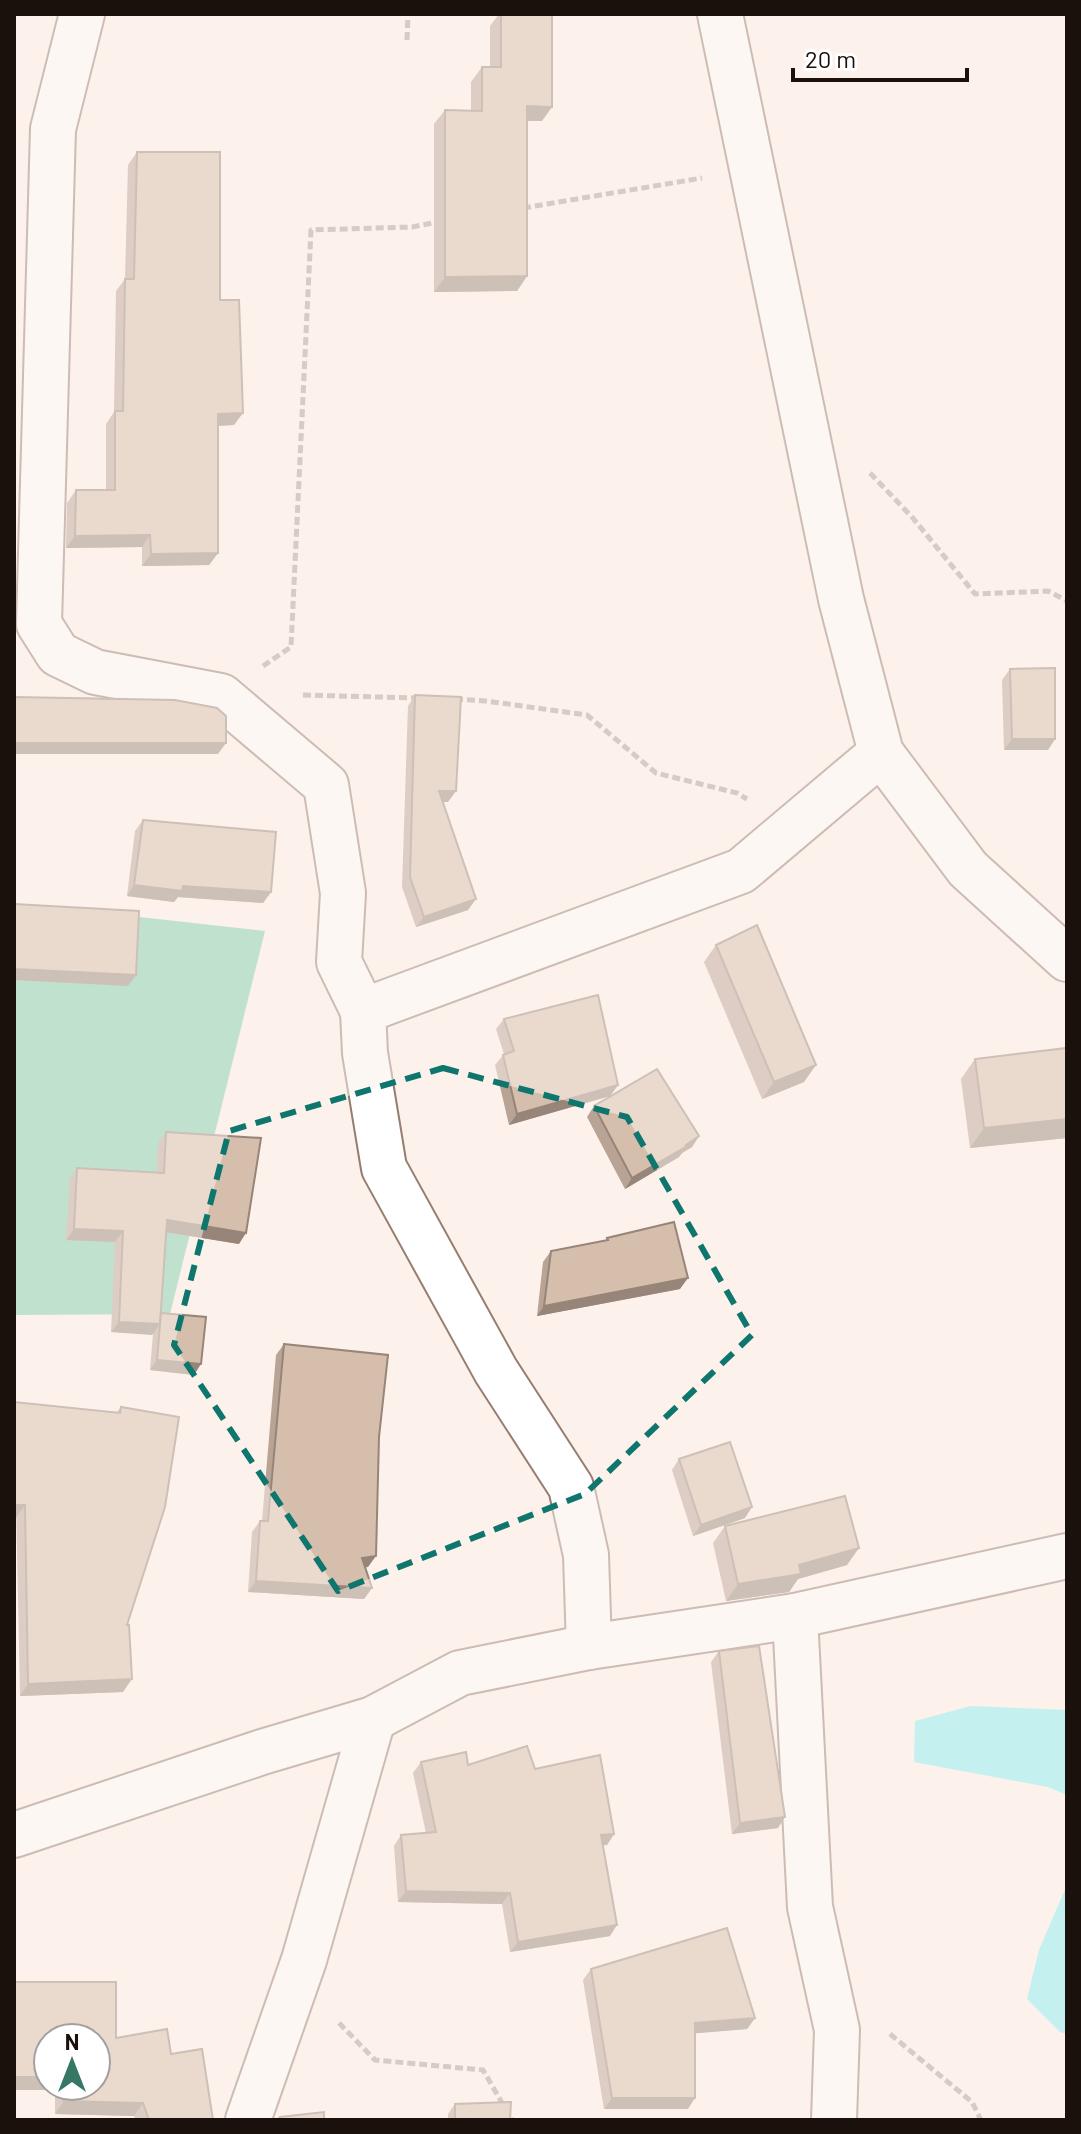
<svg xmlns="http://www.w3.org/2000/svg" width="1081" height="2134" font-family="Barlow,sans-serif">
  <rect width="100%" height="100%" fill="#fcf1eb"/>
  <polygon fill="#76cfaa" points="14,903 265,931 170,1314 14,1315"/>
  <g fill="#81f0f6">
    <polygon points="971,1706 1067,1710 1067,1795 1048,1787 914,1762 915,1721"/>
    <polygon points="1067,1885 1067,2034 1060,2032 1027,1999 1039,1950"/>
  </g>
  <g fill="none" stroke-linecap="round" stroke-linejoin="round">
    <defs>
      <g id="street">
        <polyline points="82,14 53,129 39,624 58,654 95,672 221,696 326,785 343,893 339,962 363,1011"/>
        <polyline points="720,14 841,599 881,753 968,869 1067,959"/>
        <polyline points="795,1616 810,1907 837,2030 834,2120"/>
        <polyline points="589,1647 586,1555 571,1487 496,1371 384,1168 365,1053 363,1011 741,871 881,753"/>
        <polyline points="14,1835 262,1752 373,1719 460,1673 589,1647 795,1616 1067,1556"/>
        <polyline points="248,2120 304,1960 373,1719"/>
      </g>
    </defs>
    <use href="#street" stroke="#967d70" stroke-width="48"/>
    <g stroke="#a89d98" stroke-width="5" stroke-dasharray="8 4" stroke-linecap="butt">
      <polyline points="407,40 408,14"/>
      <polyline points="523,208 702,178"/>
      <polyline points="870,473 912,517 975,594 1048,591 1067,601"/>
      <polyline points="263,666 291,647 311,230 412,227 438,222"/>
      <polyline points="303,695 417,698"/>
      <polyline points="455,699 486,701 587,715 656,773 737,793 747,799"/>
      <polyline points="339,2023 375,2060 483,2070 512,2120"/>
      <polyline points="890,2034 972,2102 981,2120"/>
    </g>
    <use href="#street" stroke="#fff" stroke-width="44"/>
  </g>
  <g fill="#b8a394" fill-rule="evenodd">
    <polygon points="499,14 552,14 542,121 527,121 527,276 517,291 434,292 434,124 445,110 471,111 471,82 482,67 490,67 490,26"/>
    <polygon points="137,152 220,300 234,425 218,426 218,553 209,565 142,566 142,547 66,548 67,503 76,490 106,490 106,424 114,412 116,291 125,279 128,165"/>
    <polygon points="1010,669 1055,739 1048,750 1004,750 1002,680"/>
    <polygon points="415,695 448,802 443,802 468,910 416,927 402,887 408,706"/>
    <polygon points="143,820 271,892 263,903 178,897 174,902 127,896 135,831"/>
    <polygon points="716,945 804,1082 762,1099 704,962"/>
    <polygon points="504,1019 618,1085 610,1096 509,1125 495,1065 504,1054 496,1029"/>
    <polygon points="1067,1048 1067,1138 970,1148 961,1079 975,1059"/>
    <polygon points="594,1106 699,1136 692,1147 682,1153 679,1157 625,1189 587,1117"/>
    <polygon points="166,1132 239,1244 166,1232 160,1314 194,1375 150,1370 153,1334 111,1332 115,1242 66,1240 70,1179 77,1168 157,1173 158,1143"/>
    <polygon points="607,1238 680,1289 537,1316 543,1262 551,1251 605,1241"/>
    <polygon points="284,1344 379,1437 368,1567 365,1567 372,1588 364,1599 248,1592 252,1532 260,1521 262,1521 276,1355"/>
    <polygon points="14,1402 117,1412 121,1407 127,1625 123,1692 20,1696"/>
    <polygon points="679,1459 745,1518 693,1536 672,1470"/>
    <polygon points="725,1526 847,1565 798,1579 789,1592 726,1601 713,1543"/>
    <polygon points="719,1651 778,1828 732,1834 711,1662"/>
    <polygon points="421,1762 535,1769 614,1834 607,1845 602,1845 610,1936 510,1952 502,1904 398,1902 394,1846 401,1835 426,1833 413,1773"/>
    <polygon points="591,1969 755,2018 747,2029 695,2033 688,2109 604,2109 583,1980"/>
    <path d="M15,1982L116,2038L171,2054L213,2120H136L134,2116L55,2114V2090H14V1984ZM96,2038V2086H48Z"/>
    <polygon points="455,2104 510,2120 448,2120 448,2114"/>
  </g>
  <g fill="#968578">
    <polygon points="527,106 552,107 542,121 517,121"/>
    <polygon points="527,276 517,291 434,292 445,277"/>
    <polygon points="243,413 234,425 209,426 218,414"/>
    <polygon points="150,535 142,547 66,548 75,536"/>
    <polygon points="218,553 209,565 142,566 151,554"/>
    <polygon points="1012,739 1055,739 1048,750 1004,750"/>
    <polygon points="14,743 226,743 218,754 14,754"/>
    <polygon points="439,791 456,791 448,802 432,802"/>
    <polygon points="134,885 183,886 271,892 263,903 178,897 174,902 127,896"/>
    <polygon points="476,899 468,910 416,927 424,917"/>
    <polygon points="14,969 136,975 128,986 14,980"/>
    <polygon points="816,1065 804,1082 762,1099 774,1082"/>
    <polygon points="618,1085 610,1096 509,1125 517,1114"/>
    <polygon points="1067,1119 1067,1138 970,1148 984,1128"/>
    <polygon points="699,1136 692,1147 682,1153 679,1157 625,1189 632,1178"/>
    <polygon points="167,1220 246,1233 239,1244 159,1231"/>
    <polygon points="74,1229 123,1231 115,1242 66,1240"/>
    <polygon points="688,1278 680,1289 537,1316 544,1306"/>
    <polygon points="119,1322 160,1324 152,1335 111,1332"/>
    <polygon points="157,1360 201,1364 194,1375 150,1370"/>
    <polygon points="14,1505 25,1505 16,1518 14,1517"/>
    <polygon points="752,1507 745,1518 693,1536 701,1525"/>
    <polygon points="859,1548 847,1565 798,1579 789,1592 726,1601 738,1584 799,1565"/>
    <polygon points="376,1556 368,1567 355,1569 362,1558"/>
    <polygon points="256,1581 372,1588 364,1599 248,1592"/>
    <polygon points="132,1679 123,1692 20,1696 28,1684"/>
    <polygon points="785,1817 778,1828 732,1834 740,1823"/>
    <polygon points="614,1834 607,1845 593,1846 601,1835"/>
    <polygon points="406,1891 510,1893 502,1904 398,1902"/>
    <polygon points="617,1925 610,1936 510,1952 518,1942"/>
    <polygon points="755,2018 747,2029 688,2034 695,2023"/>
    <polygon points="14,2077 48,2077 48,2086 58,2086 55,2090 14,2090"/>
    <polygon points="612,2098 695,2098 688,2109 604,2109"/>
    <polygon points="64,2101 143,2103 134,2116 55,2114"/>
  </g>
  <g fill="#d6beac" stroke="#968578" stroke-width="2">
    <polygon points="501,14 552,14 552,107 527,106 527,276 445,277 445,110 482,111 482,67 501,67"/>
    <polygon points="137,152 220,152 220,300 239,300 243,413 218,414 218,553 151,554 150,535 75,536 76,490 115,490 115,411 123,411 125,279 134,279"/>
    <polygon points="1055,668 1055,739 1012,739 1010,669"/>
    <polygon points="415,695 461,697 456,791 439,791 476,899 424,917 410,877"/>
    <polygon points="14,697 175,700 217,708 226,716 226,743 14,743"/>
    <polygon points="143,820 276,832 271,892 183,886 182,891 134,885"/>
    <polygon points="14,904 139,911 136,975 14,969"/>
    <polygon points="757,925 816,1065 774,1082 716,945"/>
    <polygon points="598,995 618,1085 517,1114 503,1055 514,1051 504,1019"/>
    <polygon points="1067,1048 1067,1119 984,1128 975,1059"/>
    <polygon points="657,1069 699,1136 686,1145 687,1146 632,1178 594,1106"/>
    <polygon points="166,1132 261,1138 246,1233 167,1220 160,1324 119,1322 123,1231 74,1229 77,1168 164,1173"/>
    <polygon points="674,1222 688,1278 544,1306 551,1251 608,1240 607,1238"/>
    <polygon points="161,1313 206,1317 201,1364 157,1360"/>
    <polygon points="284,1344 388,1355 379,1437 376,1556 362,1558 372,1588 256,1581 260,1521 268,1521"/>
    <polygon points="14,1402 120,1413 121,1407 179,1417 165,1507 127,1625 129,1625 132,1679 28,1684 25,1505 14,1505"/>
    <polygon points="730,1442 752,1507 701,1525 679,1459"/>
    <polygon points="845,1496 859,1548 799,1565 801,1574 738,1584 725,1526"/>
    <polygon points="759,1646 785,1817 740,1823 719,1651"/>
    <polygon points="527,1746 535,1769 600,1755 614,1834 601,1835 617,1925 518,1942 510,1893 406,1891 401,1835 436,1832 421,1762 466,1752 468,1765"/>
    <polygon points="727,1928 755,2018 695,2023 695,2098 612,2098 591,1969"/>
    <polygon points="15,1982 116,1982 116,2038 167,2029 171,2054 202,2049 213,2120 149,2120 143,2103 64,2101 64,2086 96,2086 96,2038 48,2038 48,2077 14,2077"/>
    <polygon points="511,2102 510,2120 455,2120 455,2104"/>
    <polygon points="324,2112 324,2120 277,2120 280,2117"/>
  </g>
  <path d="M0 0H1081V2134H0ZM443,1068L627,1117L752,1335L585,1494L338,1591L174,1345L229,1131Z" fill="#fcf1eb" fill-opacity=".55" fill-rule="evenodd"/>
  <path fill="none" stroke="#0f766e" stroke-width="6" stroke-dasharray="16 10" stroke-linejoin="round" d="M443,1068L627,1117L752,1335L585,1494L338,1591L174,1345L229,1131Z"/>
  <rect width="1081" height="2134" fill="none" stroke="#1a100c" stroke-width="32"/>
  <g transform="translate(72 2062)"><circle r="38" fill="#ffffff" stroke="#a39f9e" stroke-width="2"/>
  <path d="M0-6L14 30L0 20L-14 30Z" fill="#367766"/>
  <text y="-12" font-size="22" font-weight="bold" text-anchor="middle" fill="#1a100c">N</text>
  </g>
  <path d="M793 68v12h174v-12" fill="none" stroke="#1a100c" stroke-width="4"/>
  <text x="805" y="68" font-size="24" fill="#1a100c" stroke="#ffffff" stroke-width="6" paint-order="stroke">20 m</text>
</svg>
